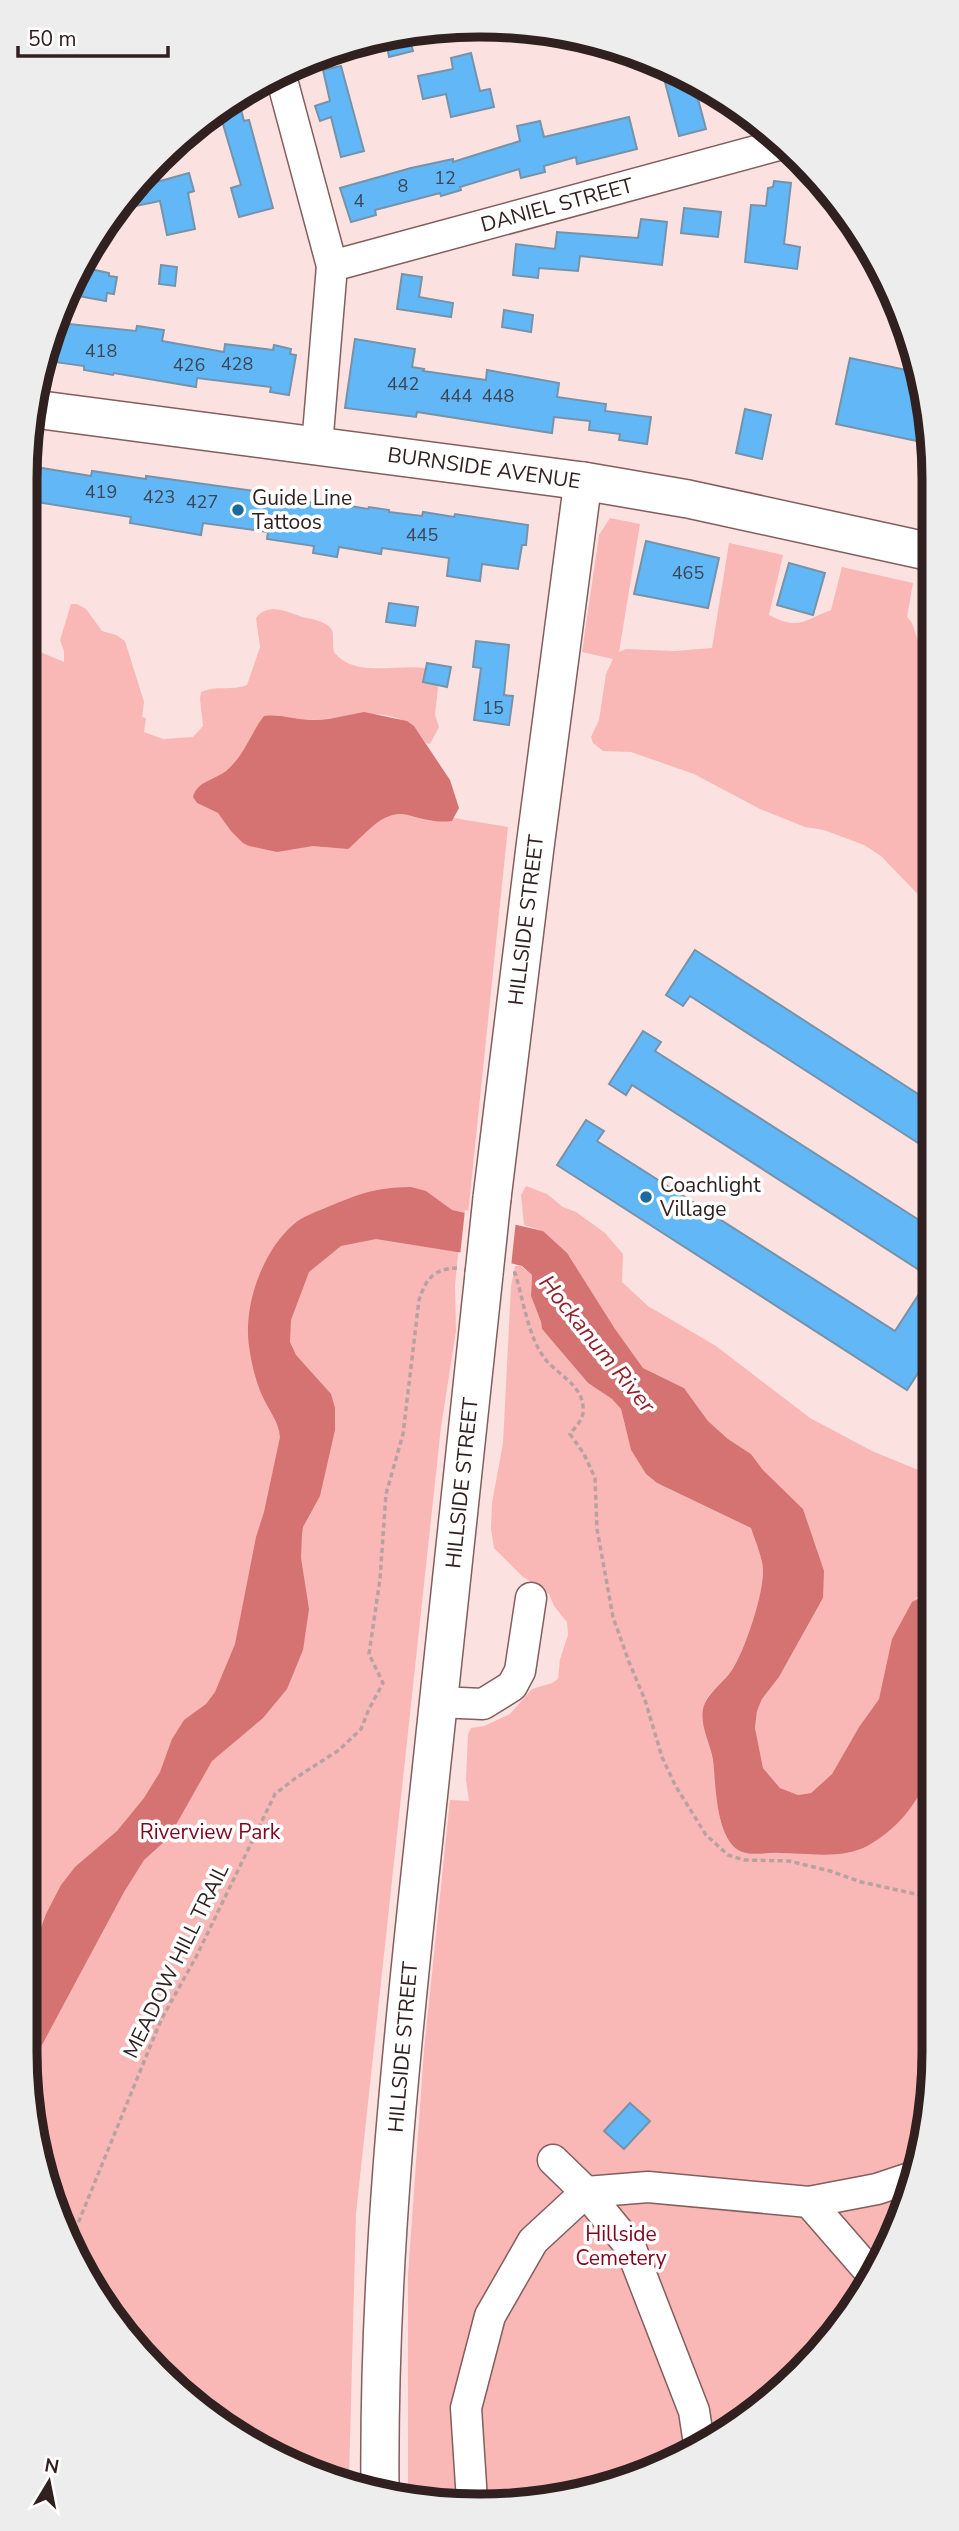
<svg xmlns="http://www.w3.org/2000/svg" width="959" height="2531" font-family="'Nunito Sans',sans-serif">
  <rect width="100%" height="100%" fill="#fbe2e0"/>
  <g fill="#f9b8b6" fill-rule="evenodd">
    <path d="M610,518L640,524L619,652L626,649L675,651L712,648L729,543L783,555L769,615C800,631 804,620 831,610L842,567L913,583L907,617L912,623L931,679L932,909L881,856L864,845L824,830L805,827L760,809L694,774L631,752L603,751L593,743L591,737L599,720L606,674L613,659L582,652L599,535Z"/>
    <path d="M71,604H77L86,609L102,631L116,635L125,641L144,702L142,717L146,718L144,732L163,739L193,737L203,726L200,699L201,692C216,685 232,691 247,685L260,647L256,618C268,602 288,612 302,617C311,619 327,621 332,630C334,636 332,646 334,652C354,678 395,664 425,668L438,687L435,715L439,727L430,744L426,743C422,738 417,729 412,725C379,704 342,720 307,720L453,820L454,818L508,827L467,1224H461L455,1286L456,1331L441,1427L356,2214L349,2479L252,2446L137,2351L49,2198L24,2051V645L64,662V651L60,640ZM232,766L225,820L218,813L197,803L204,783L220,776Z"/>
    <polygon points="526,1186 547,1194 563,1207 576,1212 605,1233 623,1254 622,1282 648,1306 716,1346 810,1418 872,1451 933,1476 933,1591 917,1597 879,1699 859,1727 832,1774 811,1793 798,1795 780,1788 763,1768 755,1729 757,1711 762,1699 779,1677 823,1598 803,1509 763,1470 751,1454 728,1439 708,1421 684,1388 643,1368 543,1231 524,1225 521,1195"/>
    <path d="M515,1266H521L532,1275L531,1296L541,1322L542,1329L588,1383L612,1399L621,1409L631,1450L646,1474L657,1483L751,1528C755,1541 762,1556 763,1569C764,1593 745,1650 732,1670C725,1681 709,1691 705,1703C700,1721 708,1738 712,1756C718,1780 713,1837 739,1850C747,1855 757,1853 765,1852L925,1785L934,1765V2052L919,2170L841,2328L732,2430L569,2498L420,2503L408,2499V2275L424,2050L450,1800L469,1801L466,1780L468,1734L471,1728L484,1726L510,1714L532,1689L552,1683L558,1679L560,1659L568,1635L567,1622L554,1606L549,1594L522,1576L494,1548L491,1529L492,1503L503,1443L511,1286Z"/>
  </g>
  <g fill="#d47372">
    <path d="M364,712L407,721L414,726L450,780L459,808L452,821C436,823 423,819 408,815C382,809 366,835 348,849L313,846L277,852L249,846L243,843L231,831L218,813L197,803L193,797C197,781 215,780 226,771C245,755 250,734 264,716C279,714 293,719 309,720C328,721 346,715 364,712Z"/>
    <path d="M411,1187L426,1191L452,1210L543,1231L567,1253L615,1329L643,1368L684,1388L708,1421L728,1439L751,1454L763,1470L803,1509L824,1571L823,1598L779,1677L762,1699L757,1711L755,1728L763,1768L780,1788L798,1795L811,1793L832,1774L859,1727L879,1699L892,1639L912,1602L933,1591L934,1765C919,1800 902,1826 869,1845C843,1860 807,1853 780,1853C767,1852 749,1857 738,1850C715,1835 716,1783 713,1760C710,1741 697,1721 705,1703C711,1690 725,1681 732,1670C745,1650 764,1593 763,1569C762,1556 755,1541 751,1528L657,1483L646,1474L631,1450L621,1409L612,1399L588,1383L542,1329L541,1322L531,1296L532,1275L522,1266L482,1256L376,1239L341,1246L309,1272L291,1320L290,1342L296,1355L331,1394L335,1408V1430L320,1496L303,1527L302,1534L301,1558L309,1609L303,1650L287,1689L263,1718L212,1761L173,1830L164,1842L144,1860L124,1892L28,2071L24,2051V1975L46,1914L61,1885L75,1867L117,1831L144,1798L160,1772L172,1739L184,1720L206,1704L215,1692L235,1644L256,1537L264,1512L280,1437C279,1421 267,1408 261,1393C255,1379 251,1361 249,1346C243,1305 263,1250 294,1224C302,1217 313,1213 323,1209C359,1194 371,1188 411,1187Z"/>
  </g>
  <polygon fill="#fbe2e0" points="465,1210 516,1220 511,1267 460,1256"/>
  <g fill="#62b7f6" stroke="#7693aa" stroke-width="2">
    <polygon points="408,32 413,51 389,57 386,40"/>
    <polygon points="471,53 480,91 490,89 494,107 451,117 446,94 423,99 418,76 453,69 451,58"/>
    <polygon points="341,66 364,151 341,157 331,117 320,121 315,106 330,101 323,70"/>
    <polygon points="680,79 682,87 694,84 706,129 679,136 665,82"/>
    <polygon points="238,98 244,121 249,120 273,208 239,217 231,188 241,185 220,114"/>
    <polygon points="629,117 637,149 577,164 576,157 544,166 545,172 521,178 519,169 460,187 461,190 441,196 440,193 375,210 376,215 351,222 340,188 411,168 453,159 453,162 520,141 517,126 540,121 544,137"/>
    <polygon points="189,173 194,191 188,193 195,229 167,235 160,201 115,210 119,202 135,188"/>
    <polygon points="774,181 791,183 784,244 800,247 797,269 745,262 751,205 766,206 768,188 773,187"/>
    <polygon points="684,208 721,212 718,237 681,233"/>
    <polygon points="641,219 667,222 662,265 580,256 578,271 539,268 538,278 513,275 516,244 555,249 557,232 638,238"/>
    <polygon points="161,265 177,267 175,286 159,284"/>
    <polygon points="86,268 109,273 109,276 117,277 114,294 107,293 106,301 73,295"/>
    <polygon points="402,274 422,277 419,297 453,303 451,317 397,309"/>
    <polygon points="504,310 533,315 531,332 502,327"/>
    <polygon points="59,323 136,331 137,326 164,330 162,341 224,352 225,344 273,350 274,345 291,349 290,354 296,355 289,395 270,392 271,387 197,378 196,387 114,373 113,375 84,370 84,366 41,360"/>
    <polygon points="355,339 415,349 412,367 424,369 423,371 486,380 487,370 559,383 557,397 606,404 605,411 651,417 647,444 619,440 620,434 589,430 590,421 554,417 552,433 417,412 416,417 345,408"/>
    <polygon points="850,358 916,372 931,420 931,444 836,424"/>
    <polygon points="745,409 771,415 762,459 736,453"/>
    <polygon points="36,467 91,476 92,471 146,479 146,476 255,491 254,494 321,504 321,501 368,509 369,507 389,510 389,512 422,516 423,512 454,517 455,514 528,525 526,545 522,545 518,569 482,564 480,581 447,576 449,558 382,548 381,554 339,547 337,557 313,553 314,546 267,539 268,532 203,523 201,535 130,523 131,517 30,501"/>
    <polygon points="646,541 719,558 708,608 634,594"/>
    <polygon points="789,563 825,573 813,615 777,605"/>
    <polygon points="389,603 418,607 415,626 386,622"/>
    <polygon points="476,641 509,645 504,695 513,696 509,725 474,720 481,668 473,667"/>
    <polygon points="427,663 451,667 447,687 423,682"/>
    <polygon points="695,950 932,1103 932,1152 690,996 683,1006 666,995"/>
    <polygon points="643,1031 661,1042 655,1051 933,1229 933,1350 907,1390 557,1165 586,1120 604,1131 597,1141 895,1331 930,1277 632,1085 626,1095 609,1084"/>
    <polygon points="630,2103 650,2121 624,2149 604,2131"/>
  </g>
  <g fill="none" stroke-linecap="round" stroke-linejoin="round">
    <defs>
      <g id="minor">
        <polyline points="281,76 332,266 317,446"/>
        <polyline points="332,266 782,144"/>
        <polyline points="438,1702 483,1704 512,1686 520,1671 531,1598"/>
        <polyline points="586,2192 648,2187 809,2202 877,2189 916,2176"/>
        <polyline points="586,2192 630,2246 694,2411 699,2444"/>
        <polyline points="809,2202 869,2271"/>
        <polyline points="472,2501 466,2408 490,2316 533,2241 586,2192 553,2160"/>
      </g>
      <g id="major">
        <polyline points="34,409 583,481 688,499 931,552"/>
        <polyline points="492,1198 535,847 583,481"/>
        <path d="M380,2489C378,2274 400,2060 423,1847C443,1656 463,1465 484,1274"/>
      </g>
    </defs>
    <use href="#minor" stroke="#825e5d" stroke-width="33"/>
    <use href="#major" stroke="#825e5d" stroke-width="40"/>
    <g stroke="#b8a2a1" stroke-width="3.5" stroke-dasharray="5 3.5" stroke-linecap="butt">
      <path d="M513,1273H515C523,1298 528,1335 543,1356C554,1373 581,1383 583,1406C585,1418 577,1425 570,1434L584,1454L595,1478L597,1529L613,1617L629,1662L645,1700L662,1757L675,1785L706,1835L728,1855L744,1860L789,1861L830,1871L861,1882L934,1898"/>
      <path d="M72,2238L161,2020L196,1957L275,1794L297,1777L339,1750L361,1729L369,1709L383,1683L369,1654L380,1579L386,1494L403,1434L419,1300C426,1279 433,1269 457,1268"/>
    </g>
    <use href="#minor" stroke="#fff" stroke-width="30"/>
    <use href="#major" stroke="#fff" stroke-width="37"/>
    <defs>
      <polyline id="major-bridge" points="484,1274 492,1198"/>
    </defs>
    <use href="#major-bridge" stroke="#825e5d" stroke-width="40" stroke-linecap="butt"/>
    <use href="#major-bridge" stroke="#fff" stroke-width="37"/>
  </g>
  <g fill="#1d6b9d" stroke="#fff" stroke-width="2.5">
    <circle cx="238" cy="510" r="7"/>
    <circle cx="646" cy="1197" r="7"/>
  </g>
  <g text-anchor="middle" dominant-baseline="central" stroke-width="7" stroke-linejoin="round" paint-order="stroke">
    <g font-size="18" fill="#3c4656">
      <text x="445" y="178">12</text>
      <text x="403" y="186">8</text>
      <text x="359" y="201">4</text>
      <text x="101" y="351">418</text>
      <text x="237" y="364">428</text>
      <text x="189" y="365">426</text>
      <text x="403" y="384">442</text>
      <text x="456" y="396">444</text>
      <text x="498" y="396">448</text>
      <text x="101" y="492">419</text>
      <text x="159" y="497">423</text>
      <text x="202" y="502">427</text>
      <text x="422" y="535">445</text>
      <text x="688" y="573">465</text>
      <text x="493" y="708">15</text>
    </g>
    <g font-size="21" fill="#302120" stroke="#fff">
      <text transform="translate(557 205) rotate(-15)">DANIEL STREET</text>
      <text transform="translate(484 468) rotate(8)">BURNSIDE AVENUE</text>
      <text transform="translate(526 920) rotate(-83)">HILLSIDE STREET</text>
      <text transform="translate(462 1483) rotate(-84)">HILLSIDE STREET</text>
      <text transform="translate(176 1961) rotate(-64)">MEADOW HILL TRAIL</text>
      <text transform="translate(403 2047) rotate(-85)">HILLSIDE STREET</text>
    </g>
    <g font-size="21" fill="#302120" stroke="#fff" text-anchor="start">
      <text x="252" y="498">Guide Line<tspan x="252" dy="24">Tattoos</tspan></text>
      <text x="660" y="1185">Coachlight<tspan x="660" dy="24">Village</tspan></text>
    </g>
    <g font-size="21" fill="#82041c" stroke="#fff">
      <text x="210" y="1832">Riverview Park</text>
      <text x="621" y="2234">Hillside<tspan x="621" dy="24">Cemetery</tspan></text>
    </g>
    <g font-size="23" font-style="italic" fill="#95202b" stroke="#fff">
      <text transform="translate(597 1344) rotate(51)">Hockanum River</text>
    </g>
  </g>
  <path d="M0 0H959V2531H0ZM479 37H480A442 442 0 0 1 922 479V2052A442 442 0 0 1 480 2494H479A442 442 0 0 1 37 2052V479A442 442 0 0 1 479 37Z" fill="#eeeded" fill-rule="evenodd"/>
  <path fill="none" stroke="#302120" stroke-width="9" d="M479 37H480A442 442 0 0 1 922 479V2052A442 442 0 0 1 480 2494H479A442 442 0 0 1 37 2052V479A442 442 0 0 1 479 37Z"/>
  <g transform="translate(49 2482) rotate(10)" stroke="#ffffff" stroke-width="5" paint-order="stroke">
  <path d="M0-5L12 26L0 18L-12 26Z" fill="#302120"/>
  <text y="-10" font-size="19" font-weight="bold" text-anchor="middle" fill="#302120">N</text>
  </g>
  <path d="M18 46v10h150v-10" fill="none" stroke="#302120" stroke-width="3.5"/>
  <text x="28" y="46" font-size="21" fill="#302120" stroke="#ffffff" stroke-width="5" paint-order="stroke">50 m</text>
</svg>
